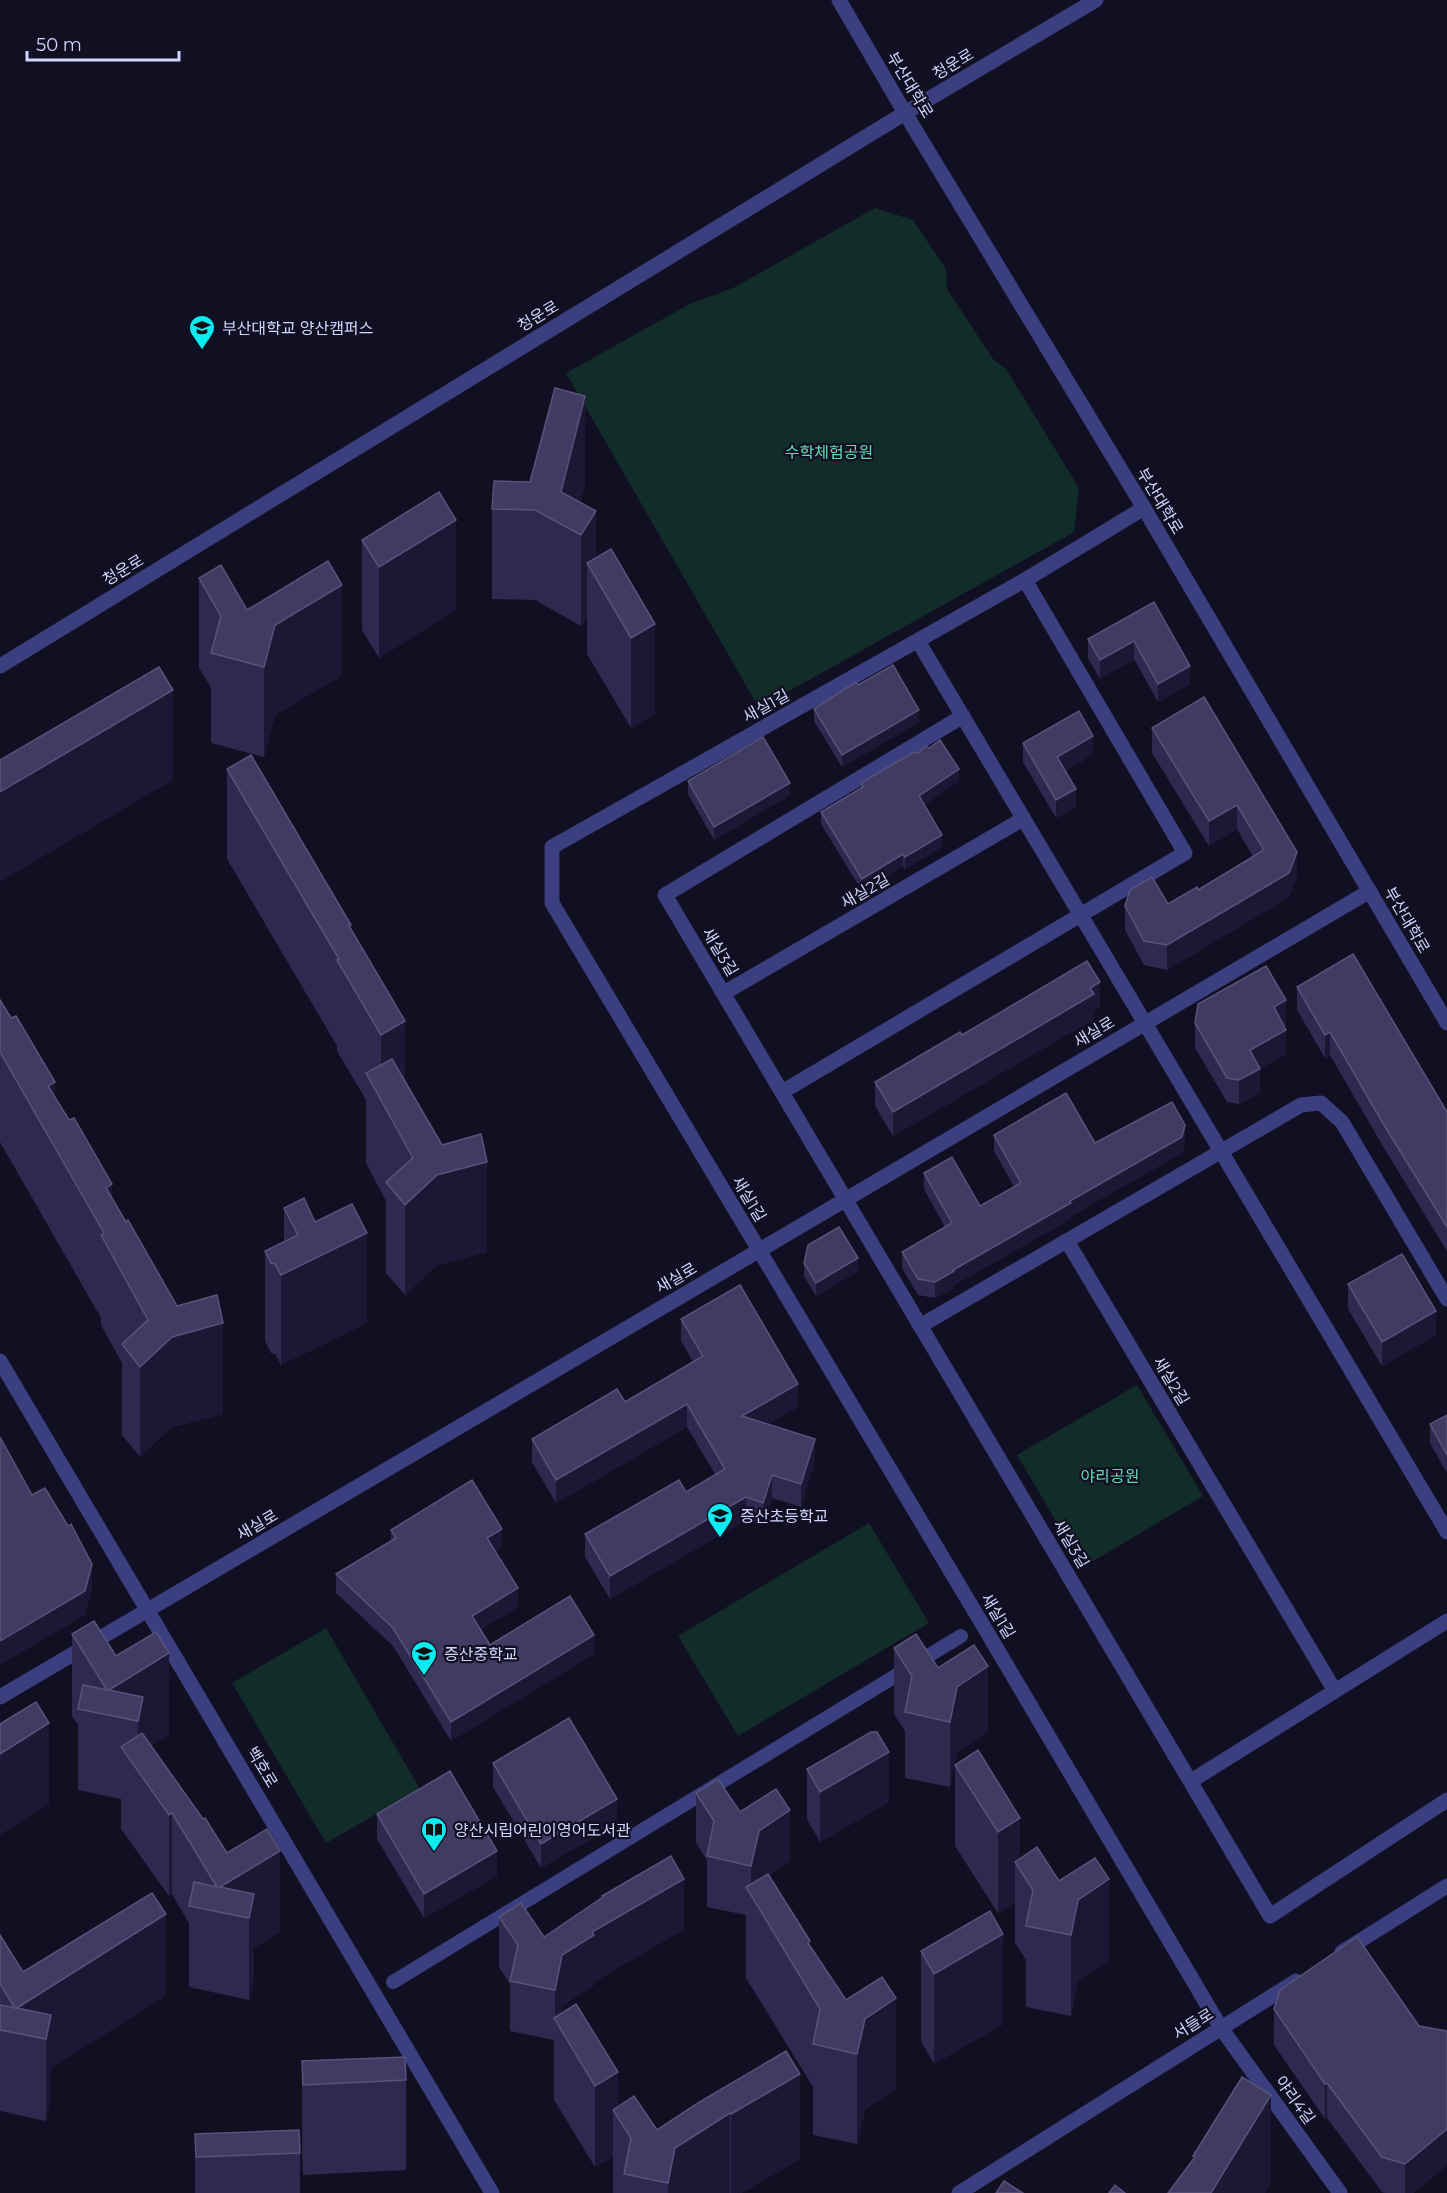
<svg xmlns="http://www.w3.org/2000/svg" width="1447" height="2193" font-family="Montserrat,'Noto Sans KR',sans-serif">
  <rect width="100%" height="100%" fill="#110f22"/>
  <g fill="#122c29">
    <polygon points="875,208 913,220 946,269 947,289 993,359 1006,369 1079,488 1074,532 759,708 566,373 688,305 735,287"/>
    <polygon points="1137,1385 1203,1496 1083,1567 1017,1455"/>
    <polygon points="869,1523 929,1623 738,1736 678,1636"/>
    <polygon points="326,1628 420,1789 326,1843 232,1683"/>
  </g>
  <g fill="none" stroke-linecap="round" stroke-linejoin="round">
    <polyline stroke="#3c3f7f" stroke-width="14" points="393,1982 961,1636"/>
    <g stroke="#3c3f7f" stroke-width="15">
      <polyline points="1144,508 1025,580 552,847 552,903 984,1627 1221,2028 1340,2193"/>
      <polyline points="918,641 1447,1532"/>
      <polyline points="963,716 665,895 1270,1916 1447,1800"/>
      <polyline points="724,993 1023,819"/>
      <polyline points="782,1092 1185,853 1025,580"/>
      <polyline points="1067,1241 1335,1691"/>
      <polyline points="920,1326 1301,1105 1321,1103 1342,1122 1447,1299"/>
      <polyline points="0,1361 492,2193"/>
      <polyline points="0,1697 1370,891"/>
      <polyline points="1191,1781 1447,1621"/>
      <polyline points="1342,1952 1447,1886"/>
      <polyline points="959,2193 1296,1981"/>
    </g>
    <g stroke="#3c3f7f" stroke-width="15">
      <polyline points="839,0 905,113 1144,508 1447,1023"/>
      <polyline points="0,666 905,113 1096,0"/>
    </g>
  </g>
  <g fill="#2e294f">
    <polygon points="585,486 580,502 596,558 611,549 655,714 631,728 587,654 587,617 581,626 535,600 492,599 492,509"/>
    <polygon points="362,540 456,610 379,658 362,630"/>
    <polygon points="199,578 342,675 275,715 264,757 211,743 211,688 199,668"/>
    <polygon points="1154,602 1190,684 1158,702 1134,659 1100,679 1088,658 1088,639"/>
    <polygon points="858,685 919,722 842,767 814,721 814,709"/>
    <polygon points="1204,697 1297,876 1289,897 1167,970 1144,965 1125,930 1125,906 1168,904 1198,890 1253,857 1237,829 1209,846 1152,753 1152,728"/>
    <polygon points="1023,743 1093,754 1065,771 1076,807 1056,818 1023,762"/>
    <polygon points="227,769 351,930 405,1080 487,1252 437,1265 405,1295 386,1273 386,1201 366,1163 366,1100 337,1051 337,1046 227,859"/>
    <polygon points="688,781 790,795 714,840 688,794"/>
    <polygon points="959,781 924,805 942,847 905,869 903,866 862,891 821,824 821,812 861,788 861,783"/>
    <polygon points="1297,987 1447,1112 1447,1251 1384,1148 1330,1055 1325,1058 1297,1010"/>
    <polygon points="0,1000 112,1199 223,1414 172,1427 140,1457 122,1435 122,1363 101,1325 101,1318 0,1142"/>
    <polygon points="1100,1007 1094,1010 1094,1019 893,1136 875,1106 875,1082 962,1035"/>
    <polygon points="1195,1023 1286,1025 1284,1026 1286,1054 1260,1069 1260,1093 1239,1104 1227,1102 1195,1048"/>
    <polygon points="994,1135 1095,1143 1185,1141 1182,1153 1071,1216 1071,1219 954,1285 954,1288 935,1298 918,1295 902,1268 902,1252 945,1227 924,1189 924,1173 980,1206 1014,1187 994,1151"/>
    <polygon points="284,1208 367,1323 281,1365 275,1354 271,1353 265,1341 265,1251 284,1241"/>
    <polygon points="804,1263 858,1271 816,1296 804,1276"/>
    <polygon points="1348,1284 1436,1335 1382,1366 1348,1309"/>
    <polygon points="681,1319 798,1407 768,1424 815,1461 801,1507 772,1498 763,1525 746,1520 610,1599 585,1557 585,1534 686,1492 715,1474 687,1427 556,1503 532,1462 532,1439 625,1402 693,1362 681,1341"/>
    <polygon points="1447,1415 1447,1473 1430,1443 1430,1424"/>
    <polygon points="391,1530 502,1547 496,1551 518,1607 480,1630 490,1645 594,1654 451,1741 393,1646 336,1593 336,1574 391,1541"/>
    <polygon points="72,1634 116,1656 169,1735 151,1746 227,1853 280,1932 254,1948 254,1976 249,2000 189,1987 189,1923 172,1894 169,1896 121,1829 121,1799 78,1790 78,1725 72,1716"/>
    <polygon points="894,1648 938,1668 988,1732 957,1752 950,1787 905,1778 905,1731 894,1714"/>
    <polygon points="493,1763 617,1824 541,1868 493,1787"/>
    <polygon points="955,1765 1020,1858 1109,1961 1078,1981 1071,2016 1026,2007 1026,1960 1015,1943 1015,1902 998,1913 955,1846"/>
    <polygon points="807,1769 889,1802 820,1842 807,1819"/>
    <polygon points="696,1793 740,1812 790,1861 769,1875 810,1946 896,2089 865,2109 857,2144 813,2135 813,2087 746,1978 746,1915 707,1907 707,1860 696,1843"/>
    <polygon points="377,1814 497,1876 424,1918 377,1839"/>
    <polygon points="602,1896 684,1929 594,1982 594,1985 562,2006 561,2014 618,2106 657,2130 786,2051 800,2159 741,2193 613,2193 613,2157 595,2167 554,2100 554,2040 510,2031 510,1984 499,1967 499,1917 544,1937 602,1898"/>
    <polygon points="0,1935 23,1972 166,1995 51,2068 51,2097 46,2121 0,2111"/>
    <polygon points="921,1951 1003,2024 934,2064 921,2041"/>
    <polygon points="1274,2009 1419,2026 1447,2031 1447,2165 1413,2193 1385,2193 1382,2192 1327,2118 1325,2119 1274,2045"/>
    <polygon points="302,2061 406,2080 406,2170 303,2175 302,2151"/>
    <polygon points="195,2134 300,2153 300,2193 195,2193"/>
  </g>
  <g fill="#1b1735">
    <polygon points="585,396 585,486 573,531 561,492"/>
    <polygon points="596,511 596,580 587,563 587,617 581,626 581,535"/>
    <polygon points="456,520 456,610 379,658 379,567"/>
    <polygon points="342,585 342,675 275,715 264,757 264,667 275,625"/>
    <polygon points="655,624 655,714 631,728 631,638"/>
    <polygon points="1134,641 1134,659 1100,679 1100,660"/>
    <polygon points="1190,666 1190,684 1158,702 1158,684"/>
    <polygon points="173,690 173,780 0,882 0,792"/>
    <polygon points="919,710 919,722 842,767 842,755"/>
    <polygon points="1093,736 1093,754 1057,775 1057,757"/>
    <polygon points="959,769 959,781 919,809 919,796"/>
    <polygon points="790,783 790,795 714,840 714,827"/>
    <polygon points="1076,789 1076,807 1056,818 1056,800"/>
    <polygon points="1237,805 1237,829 1209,846 1209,821"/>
    <polygon points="942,835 942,847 905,869 905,857"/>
    <polygon points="1297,852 1297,876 1289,897 1167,970 1167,945"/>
    <polygon points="903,854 903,866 862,891 862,879"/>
    <polygon points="1100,982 1100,1007 1094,1010 1094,1019 893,1136 893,1112"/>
    <polygon points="1286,1000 1286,1025 1274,1032 1274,1007"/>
    <polygon points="405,1021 405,1111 381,1100 381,1035"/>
    <polygon points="1286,1030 1286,1054 1260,1069 1260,1093 1239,1104 1239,1080 1250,1050"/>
    <polygon points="1330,1032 1330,1055 1325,1058 1325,1035"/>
    <polygon points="55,1082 55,1148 48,1086"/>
    <polygon points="1185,1125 1185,1141 1182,1153 1071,1216 1071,1219 954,1285 954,1288 935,1298 935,1282 953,1270 1070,1201"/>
    <polygon points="487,1162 487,1252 437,1265 405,1295 405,1205 437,1175"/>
    <polygon points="112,1184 112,1256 106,1188"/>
    <polygon points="367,1233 367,1323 281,1365 281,1275"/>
    <polygon points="858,1258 858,1271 816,1296 816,1283"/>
    <polygon points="1436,1311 1436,1335 1382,1366 1382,1342"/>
    <polygon points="223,1323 223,1414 172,1427 140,1457 140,1367 172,1337"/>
    <polygon points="798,1384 798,1407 742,1439 742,1416"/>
    <polygon points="687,1404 687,1427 556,1503 556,1480"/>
    <polygon points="815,1439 815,1461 801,1507 801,1484"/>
    <polygon points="772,1475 772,1498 763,1525 763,1503"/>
    <polygon points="746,1497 746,1520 610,1599 610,1576"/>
    <polygon points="502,1529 502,1547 487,1556 487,1538"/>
    <polygon points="92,1564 92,1588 85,1615 0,1665 0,1641"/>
    <polygon points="518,1588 518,1607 472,1635 472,1616"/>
    <polygon points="594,1635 594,1654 451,1741 451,1722"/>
    <polygon points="169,1653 169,1735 143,1751 138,1770 138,1721 109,1690"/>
    <polygon points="988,1666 988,1732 957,1752 950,1787 950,1722 957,1687"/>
    <polygon points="49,1723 49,1804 0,1835 0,1754"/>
    <polygon points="889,1752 889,1802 820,1842 820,1792"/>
    <polygon points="617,1799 617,1824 541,1868 541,1844"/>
    <polygon points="790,1810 790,1861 759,1881 751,1897 751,1866 759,1831"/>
    <polygon points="172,1813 172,1894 169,1896 169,1815"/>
    <polygon points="1020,1818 1020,1870 1015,1862 1015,1902 998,1913 998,1832"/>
    <polygon points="280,1851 280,1932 254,1948 254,1976 249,2000 249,1918 220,1887"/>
    <polygon points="497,1851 497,1876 424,1918 424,1894"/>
    <polygon points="684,1879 684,1929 594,1982 594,1985 562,2006 558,2026 555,2021 555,1990 562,1955 592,1932"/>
    <polygon points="1109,1879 1109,1961 1078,1981 1071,2016 1071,1935 1078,1900"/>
    <polygon points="166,1914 166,1995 51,2068 51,2097 46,2121 46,2039 17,2008"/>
    <polygon points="1003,1934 1003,2024 934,2064 934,1974"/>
    <polygon points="896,1998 896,2089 865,2109 857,2144 857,2054 865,2019"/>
    <polygon points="618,2072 618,2118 613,2110 613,2157 595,2167 595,2086"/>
    <polygon points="800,2074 800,2159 741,2193 731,2193 731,2114"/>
    <polygon points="1327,2083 1327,2118 1325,2119 1325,2084"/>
    <polygon points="1271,2095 1271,2182 1265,2193 1211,2193"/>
    <polygon points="730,2113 730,2193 668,2193 668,2183 675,2148"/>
    <polygon points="1447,2129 1447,2165 1413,2193 1405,2193 1405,2164"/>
  </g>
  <g fill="#3f3b62" stroke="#57537a" stroke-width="1.5">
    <polygon points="555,388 585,396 561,492 596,511 581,535 535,510 492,509 494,481 530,482"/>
    <polygon points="439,492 456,520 379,567 362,540"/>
    <polygon points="611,549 655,624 631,638 587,563"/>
    <polygon points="328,561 342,585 275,625 264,667 211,653 221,616 199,578 221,565 247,610"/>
    <polygon points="1154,602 1190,666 1158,684 1134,641 1100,660 1088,639"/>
    <polygon points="893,665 919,710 842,755 814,709 856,682 858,685"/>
    <polygon points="159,667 173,690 0,792 0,760"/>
    <polygon points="1204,697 1297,852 1289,873 1167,945 1144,941 1125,906 1130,890 1152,877 1168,904 1197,887 1198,890 1264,850 1237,805 1209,821 1152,728"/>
    <polygon points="1079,711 1093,736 1057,757 1076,789 1056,800 1023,743"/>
    <polygon points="763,737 790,783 714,827 688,781"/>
    <polygon points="940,740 959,769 919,796 942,835 905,857 903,854 862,879 821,812 863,787 861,783 914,752 918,753 926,746 929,748"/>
    <polygon points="251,755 351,925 349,926 405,1021 381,1035 337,960 339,959 227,769"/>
    <polygon points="1353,954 1447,1112 1447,1227 1384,1125 1330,1032 1325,1035 1297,987"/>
    <polygon points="1087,961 1100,982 1090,988 1094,994 893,1112 875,1082 960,1032 962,1035"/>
    <polygon points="1266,966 1286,1000 1274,1007 1286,1030 1250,1050 1260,1069 1239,1080 1227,1078 1195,1023 1198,1004"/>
    <polygon points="0,1000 11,1018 16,1016 55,1082 48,1086 69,1120 74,1118 112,1184 106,1188 126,1222 128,1220 177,1306 217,1295 223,1323 172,1337 140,1367 122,1344 148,1320 101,1235 104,1233 0,1052"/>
    <polygon points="392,1059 442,1145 481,1134 487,1162 437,1175 405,1205 386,1182 413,1158 366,1073"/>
    <polygon points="1066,1093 1095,1143 1172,1102 1185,1125 1182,1137 1070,1201 1071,1203 953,1270 954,1271 935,1282 918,1279 902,1252 952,1223 924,1173 952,1157 980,1206 1021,1183 994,1135"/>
    <polygon points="304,1198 315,1222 352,1204 367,1233 281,1275 275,1264 271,1263 265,1251 298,1235 284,1208"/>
    <polygon points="839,1227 858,1258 816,1283 804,1263 808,1245"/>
    <polygon points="1402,1254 1436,1311 1382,1342 1348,1284"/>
    <polygon points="740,1285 798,1384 742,1416 815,1439 801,1484 772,1475 763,1503 746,1497 610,1576 585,1534 679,1480 686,1492 725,1469 687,1404 556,1480 532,1439 617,1389 625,1402 703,1356 681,1319"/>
    <polygon points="1447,1415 1447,1455 1430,1424"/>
    <polygon points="0,1437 32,1495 45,1488 68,1526 71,1524 92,1564 85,1591 0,1641"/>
    <polygon points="472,1480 502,1529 487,1538 518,1588 472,1616 490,1645 570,1596 594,1635 451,1722 393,1628 336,1574 396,1538 391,1530"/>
    <polygon points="94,1621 116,1656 156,1632 169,1653 109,1690 143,1697 138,1721 78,1709 83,1685 107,1690 72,1634"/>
    <polygon points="916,1634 938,1668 974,1645 988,1666 957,1687 950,1722 905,1712 912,1676 894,1648"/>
    <polygon points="36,1702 49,1723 0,1754 0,1724"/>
    <polygon points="569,1718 617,1799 541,1844 493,1763"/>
    <polygon points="871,1732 877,1732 889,1752 820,1792 807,1769"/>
    <polygon points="142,1733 203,1819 205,1818 227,1853 267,1829 280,1851 220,1887 254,1894 249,1918 189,1906 194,1882 217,1887 172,1813 169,1815 121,1747"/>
    <polygon points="978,1750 1020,1818 998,1832 955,1765"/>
    <polygon points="450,1771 497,1851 424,1894 377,1814"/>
    <polygon points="718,1779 740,1812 776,1789 790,1810 759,1831 751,1866 707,1856 714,1821 696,1793"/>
    <polygon points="1037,1847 1059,1881 1095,1858 1109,1879 1078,1900 1071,1935 1026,1926 1033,1890 1015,1862"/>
    <polygon points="671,1856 684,1879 592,1932 594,1935 562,1955 555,1990 510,1981 518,1945 499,1917 521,1903 544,1937 603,1897 602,1896"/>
    <polygon points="768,1874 810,1941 808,1943 846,2000 882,1977 896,1998 865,2019 857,2054 813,2044 820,2009 746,1887"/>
    <polygon points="152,1893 166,1914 17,2008 51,2015 46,2039 0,2030 0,2005 15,2008 0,1984 0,1935 23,1972"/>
    <polygon points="990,1911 1003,1934 934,1974 921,1951"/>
    <polygon points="1357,1937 1419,2026 1447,2031 1447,2129 1405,2164 1382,2157 1327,2083 1325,2084 1274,2009 1280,1990"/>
    <polygon points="576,2004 618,2072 595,2086 554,2018"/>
    <polygon points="786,2051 800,2074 731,2114 730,2113 675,2148 668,2183 624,2174 631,2138 613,2110 634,2096 657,2130 698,2103"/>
    <polygon points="405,2057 406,2080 303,2085 302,2061"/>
    <polygon points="1242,2077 1271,2095 1211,2193 1168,2193 1195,2157 1193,2156"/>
    <polygon points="299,2130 300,2153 196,2157 195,2134"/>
    <polygon points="1004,2181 1023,2193 996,2193"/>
    <polygon points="1115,2185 1125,2193 1109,2193"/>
  </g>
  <defs>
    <symbol id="school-pin" viewBox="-11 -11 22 30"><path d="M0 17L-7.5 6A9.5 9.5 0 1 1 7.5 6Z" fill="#0cebf0" stroke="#110f22"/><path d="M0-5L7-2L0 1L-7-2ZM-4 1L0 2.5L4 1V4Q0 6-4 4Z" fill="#111"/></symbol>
    <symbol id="library-pin" viewBox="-11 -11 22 30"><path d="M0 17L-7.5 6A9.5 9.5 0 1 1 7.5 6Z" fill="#0cebf0" stroke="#110f22"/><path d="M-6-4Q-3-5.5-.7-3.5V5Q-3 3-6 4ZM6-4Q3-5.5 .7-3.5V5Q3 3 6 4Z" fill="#111"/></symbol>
  </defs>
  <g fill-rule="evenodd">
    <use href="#school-pin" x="187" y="313" width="30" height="40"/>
    <use href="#school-pin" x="705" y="1501" width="30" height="40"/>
    <use href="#school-pin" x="409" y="1639" width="30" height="40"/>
    <use href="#library-pin" x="419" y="1815" width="30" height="40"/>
  </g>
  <g text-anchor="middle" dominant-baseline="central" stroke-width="4.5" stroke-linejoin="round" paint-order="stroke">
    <g font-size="16" fill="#d4d3fd" stroke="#110f22">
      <text transform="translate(953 64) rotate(-31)">청운로</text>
      <text transform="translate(910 85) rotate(59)">부산대학로</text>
      <text transform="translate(538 316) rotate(-31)">청운로</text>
      <text transform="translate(1160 501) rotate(59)">부산대학로</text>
      <text transform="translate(123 570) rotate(-31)">청운로</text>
      <text transform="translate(766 706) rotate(-29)">새실1길</text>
      <text transform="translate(865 891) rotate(-30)">새실2길</text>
      <text transform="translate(1407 920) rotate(60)">부산대학로</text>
      <text transform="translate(720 952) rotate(59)">새실3길</text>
      <text transform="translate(1094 1032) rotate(-31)">새실로</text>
      <text transform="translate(749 1199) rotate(59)">새실1길</text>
      <text transform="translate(676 1278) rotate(-30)">새실로</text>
      <text transform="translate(1171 1381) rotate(59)">새실2길</text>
      <text transform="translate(257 1525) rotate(-30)">새실로</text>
      <text transform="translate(1071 1544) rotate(59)">새실3길</text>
      <text transform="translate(998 1616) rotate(59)">새실1길</text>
      <text transform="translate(262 1767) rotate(59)">백호로</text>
      <text transform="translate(1193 2024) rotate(-32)">서들로</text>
      <text transform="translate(1295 2100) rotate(54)">야리4길</text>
    </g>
    <g font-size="16" fill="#d4d3fd" stroke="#110f22" text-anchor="start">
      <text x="222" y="328">부산대학교 양산캠퍼스</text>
      <text x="740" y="1516">증산초등학교</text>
      <text x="444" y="1654">증산중학교</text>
      <text x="454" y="1830">양산시립어린이영어도서관</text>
    </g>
    <g font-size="16" fill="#62d9b2" stroke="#110f22">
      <text x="829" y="452">수학체험공원</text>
      <text x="1110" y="1476">야리공원</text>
    </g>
  </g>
  <path d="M27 51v9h152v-9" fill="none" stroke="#d4d3fd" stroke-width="3"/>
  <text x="36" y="51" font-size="18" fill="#d4d3fd" stroke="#110f22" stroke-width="4.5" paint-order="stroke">50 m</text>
</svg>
